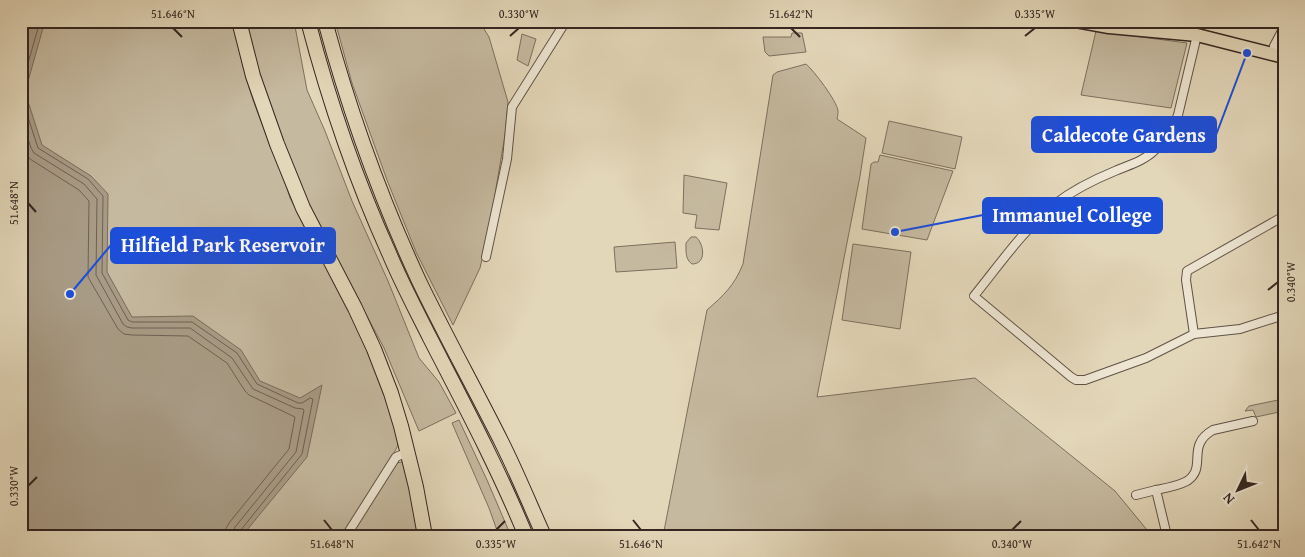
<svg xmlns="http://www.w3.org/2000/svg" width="1305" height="557" font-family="'Gentium Book Plus',serif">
  <rect width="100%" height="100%" fill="#e3d7b9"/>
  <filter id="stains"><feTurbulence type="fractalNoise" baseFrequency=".004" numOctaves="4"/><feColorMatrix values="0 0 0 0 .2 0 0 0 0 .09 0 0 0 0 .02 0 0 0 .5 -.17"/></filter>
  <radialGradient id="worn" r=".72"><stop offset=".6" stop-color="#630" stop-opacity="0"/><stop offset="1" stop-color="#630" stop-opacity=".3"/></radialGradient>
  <g fill="#c5b99f" stroke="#7c7060">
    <path d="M21,21H233C239,51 246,82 257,111C268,140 281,168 290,198L369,349L399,438L398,445L392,457L342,536L329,529L325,536H21Z"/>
    <polygon points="244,21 294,21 307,90 325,131 352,201 388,281 419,358 439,382 456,413 419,431 384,348 328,243 285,156 264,98"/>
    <polygon points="335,21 479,21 489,37 508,102 505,135 490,224 480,268 453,325 416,252 387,180 352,83"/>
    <polygon points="1114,21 1193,21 1198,24 1195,30"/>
    <polygon points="1096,31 1187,43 1171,108 1081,95"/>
    <polygon points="792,33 802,33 806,52 769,56 765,52 763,37 791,37"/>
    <polygon points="522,34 536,39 528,66 517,60"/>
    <path d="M806,64C814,71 837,101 838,111C838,113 838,116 837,119L866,138L860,176L817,397L975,378L1115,491L1152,536H663L707,310C724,295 734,286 743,264L773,75L777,72Z"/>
    <polygon points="889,121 962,137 955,169 882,153"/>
    <polygon points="880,155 953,171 927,240 862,229 871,164 874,162 878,162"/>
    <polygon points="684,175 727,183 719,230 695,228 697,215 683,213"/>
    <path d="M691,237H696C704,244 707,264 692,264C685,259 686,251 686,243Z"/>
    <polygon points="675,242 677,268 616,272 614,247"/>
    <polygon points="853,244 911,252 900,329 842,320"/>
    <polygon points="1284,378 1284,411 1256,417 1253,410 1245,411 1249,406 1283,399 1279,379"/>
    <polygon points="459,420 487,480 511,536 499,536 489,508 452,423"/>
    <polygon points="402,462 405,463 421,536 350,536 397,463"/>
  </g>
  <polygon fill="#a89b85" stroke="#7a6c5d" points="21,21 45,21 25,92 42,145 91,176 108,194 107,272 132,317 193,316 241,350 260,381 300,398 322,385 307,457 242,536 21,536"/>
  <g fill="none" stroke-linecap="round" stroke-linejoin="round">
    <g stroke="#6e6053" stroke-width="1">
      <polyline points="21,88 40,21"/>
      <polyline points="21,96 38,148 88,179 103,196 102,273 128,320 132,322 192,322 237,353 257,384 298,403 302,403 310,398 313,399 302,454 240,531 239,536"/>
      <polyline points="21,117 31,148 34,153 84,184 97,199 96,275 123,324 127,327 132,328 190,328 232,358 253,389 295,408 303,409 304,410 296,452 235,527 232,536"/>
      <polyline points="21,143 25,153 30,159 79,190 89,201 88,277 118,329 124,334 132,335 188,336 227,363 245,391 249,395 295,417 289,449 229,523 225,530 225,536"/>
    </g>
    <defs>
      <g id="street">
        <path d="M1197,35L1178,115C1173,128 1166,141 1155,150C1144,161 1129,165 1115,171C1093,180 1073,190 1055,204C1023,230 1000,264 974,296L1071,377L1076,380H1085L1146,358L1194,334L1240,329L1284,315"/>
        <polyline points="1273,55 1274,46 1284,27"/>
        <polyline points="486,257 507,159 512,107 566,21"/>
        <polyline points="1194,334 1186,280 1187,271 1284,216"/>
        <polyline points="1136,495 1156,490"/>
        <polyline points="346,536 396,457 408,452"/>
        <path d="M1167,536L1156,490C1166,488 1178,486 1187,481C1208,467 1185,446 1213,430L1253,421"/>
      </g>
      <polyline id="primary" points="1076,21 1109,27 1197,35 1284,57"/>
      <g id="highway">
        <polyline points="239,21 253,76 277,144 303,208 355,308 374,349 391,393 401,426 416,487 425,536"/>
        <path d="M308,21C329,101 355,178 389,253C401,282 416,310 430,338C464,404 498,468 526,536"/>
        <path d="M325,21C349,110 380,197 419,281C445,335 475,389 502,443C517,473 530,505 544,536"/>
      </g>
    </defs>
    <use href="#street" stroke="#605247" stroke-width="10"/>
    <use href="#primary" stroke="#342621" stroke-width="15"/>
    <use href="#highway" stroke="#342621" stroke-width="16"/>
    <use href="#street" stroke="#ede5d2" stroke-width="8"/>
    <use href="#primary" stroke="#e3d7b9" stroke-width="12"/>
    <use href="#highway" stroke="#e3d7b9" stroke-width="14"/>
  </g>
  <path fill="none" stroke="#342621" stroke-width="2" d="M173,28L182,37M791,28L800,37M510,36L519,28M1025,36L1035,28M28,203L36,212M1268,290L1278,282M28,486L37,477M324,520L332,530M633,520L641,530M1251,520L1259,530M496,530L505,521M1012,530L1021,521"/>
  <path fill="none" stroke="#1d4ed8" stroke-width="2" d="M1247 53L1216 135M895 232L983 215M70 294L111 245"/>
  <g fill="#1d4ed8" stroke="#ede5d2" stroke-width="2">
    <circle cx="1247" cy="53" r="5"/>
    <circle cx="895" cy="232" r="5"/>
    <circle cx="70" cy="294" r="5"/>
  </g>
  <g fill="#1d4ed8" stroke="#1d4ed8" stroke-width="2">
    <rect x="1032" y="117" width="184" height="35" rx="5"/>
    <rect x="983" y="198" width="179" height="35" rx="5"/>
    <rect x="111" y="228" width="224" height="35" rx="5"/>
  </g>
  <g font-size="20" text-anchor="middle" font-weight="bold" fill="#fff">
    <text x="1124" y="142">Caldecote Gardens</text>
    <text x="1072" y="222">Immanuel College</text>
    <text x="223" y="252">Hilfield Park Reservoir</text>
  </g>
  <rect width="1305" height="557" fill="none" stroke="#e3d7b9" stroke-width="55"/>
  <g transform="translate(1238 490) rotate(227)" stroke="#ede5d2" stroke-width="4" paint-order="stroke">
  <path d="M0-4L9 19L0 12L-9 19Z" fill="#342621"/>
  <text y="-8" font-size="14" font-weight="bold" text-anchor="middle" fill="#342621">N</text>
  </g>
  <rect x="28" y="28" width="1250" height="502" fill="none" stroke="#342621" stroke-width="2"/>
  <g font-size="12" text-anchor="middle" fill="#342621">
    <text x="173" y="18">51.646°N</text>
    <text x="519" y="18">0.330°W</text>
    <text x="791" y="18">51.642°N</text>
    <text x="1035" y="18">0.335°W</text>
    <text transform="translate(14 203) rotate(-90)" y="4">51.648°N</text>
    <text transform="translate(1291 282) rotate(-90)" y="4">0.340°W</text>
    <text transform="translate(14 486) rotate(-90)" y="4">0.330°W</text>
    <text x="332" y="548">51.648°N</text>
    <text x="496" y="548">0.335°W</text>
    <text x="641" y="548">51.646°N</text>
    <text x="1012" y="548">0.340°W</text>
    <text x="1259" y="548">51.642°N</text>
  </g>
  <rect width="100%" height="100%" filter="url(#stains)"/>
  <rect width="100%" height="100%" fill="url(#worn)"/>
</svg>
